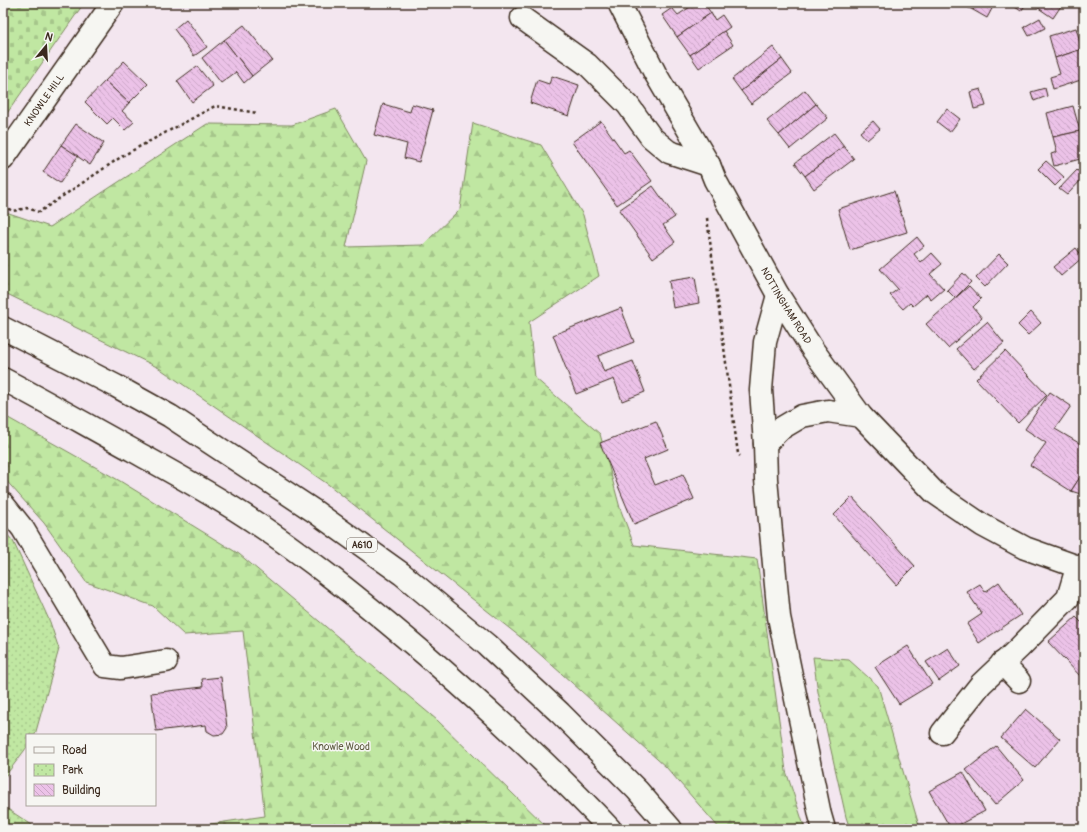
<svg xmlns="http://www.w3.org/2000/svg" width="1087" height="832" font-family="Pangolin,sans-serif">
  <defs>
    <pattern id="forest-firs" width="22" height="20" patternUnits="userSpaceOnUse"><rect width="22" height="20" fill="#c0e7a2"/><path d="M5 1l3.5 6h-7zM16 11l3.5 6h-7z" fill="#a6c68b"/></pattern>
    <pattern id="cemetery-stones" width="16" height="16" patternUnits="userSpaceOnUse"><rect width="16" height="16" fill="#c0e7a2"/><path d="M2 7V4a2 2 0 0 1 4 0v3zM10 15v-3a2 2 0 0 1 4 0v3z" fill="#a6c68b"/></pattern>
    <pattern id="park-dots" width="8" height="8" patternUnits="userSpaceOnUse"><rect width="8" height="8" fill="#c0e7a2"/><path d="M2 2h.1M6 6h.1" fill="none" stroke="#a6c68b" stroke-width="1.8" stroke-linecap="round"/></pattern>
    <pattern id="building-back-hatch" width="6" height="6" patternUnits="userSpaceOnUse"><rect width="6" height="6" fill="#ecc2e8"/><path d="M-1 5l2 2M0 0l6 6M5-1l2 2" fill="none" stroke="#cba7c7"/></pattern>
  </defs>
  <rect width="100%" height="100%" fill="#f3e6ef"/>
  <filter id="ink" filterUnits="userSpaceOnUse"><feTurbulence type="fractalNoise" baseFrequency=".025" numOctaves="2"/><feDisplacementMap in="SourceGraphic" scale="8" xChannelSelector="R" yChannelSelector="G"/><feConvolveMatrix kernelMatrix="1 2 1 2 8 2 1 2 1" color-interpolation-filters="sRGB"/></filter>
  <g filter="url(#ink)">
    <g fill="url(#forest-firs)" stroke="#7e8860">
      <polygon points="336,109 366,161 346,247 423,245 460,209 473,123 541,145 583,215 599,276 529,322 535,378 600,434 620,508 634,545 757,559 786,771 805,829 720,829 666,767 524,640 329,485 159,368 3,292 3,211 50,227 207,124 292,125"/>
      <polygon points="3,415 120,481 239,554 437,720 549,829 177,829 265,816 243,631 184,635 153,606 86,582 44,523 3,477"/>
      <polygon points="813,657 849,660 878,686 920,829 850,829 846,817 818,692"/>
    </g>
    <polygon fill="url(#cemetery-stones)" stroke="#7e8860" points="3,3 84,3 3,119"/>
    <g fill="url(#park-dots)" stroke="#7e8860">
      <polygon points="3,530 13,541 50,622 59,649 35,735 27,735 27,747 3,779"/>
      <polygon points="3,806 32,825 30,829 3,829"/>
    </g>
    <g fill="url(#building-back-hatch)" stroke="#3b2a1e">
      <polygon points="696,3 704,3 711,13 677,37 662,15 672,8 678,15"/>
      <polygon points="969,3 977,3 973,10 967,7"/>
      <polygon points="977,3 995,3 987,18 973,10"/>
      <polygon points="1009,3 1027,3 1021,11"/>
      <polygon points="1031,3 1063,3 1053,18"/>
      <polygon points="711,13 715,20 722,15 730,27 690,55 677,37"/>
      <polygon points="1040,18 1045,28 1029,36 1024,27"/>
      <polygon points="186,19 207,47 194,56 174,29"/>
      <polygon points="244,25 272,60 252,76 224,40"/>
      <polygon points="1076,28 1082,49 1055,58 1049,36"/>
      <polygon points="724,31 733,45 699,68 690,55"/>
      <polygon points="224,40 252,76 244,83 236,72 221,83 202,58"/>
      <polygon points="773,47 782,59 741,91 732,79"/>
      <polygon points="1082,49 1084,55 1084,79 1053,89 1050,77 1060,74 1055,58"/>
      <polygon points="782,59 792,73 751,104 741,91"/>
      <polygon points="124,61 148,84 129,103 105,81"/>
      <polygon points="197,66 213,86 192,102 177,81"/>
      <polygon points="552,76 579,85 569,116 530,103 537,80 549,84"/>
      <polygon points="105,81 129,103 122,111 134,122 125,130 113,118 107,124 85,102"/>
      <polygon points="1045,88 1047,96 1034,101 1031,92"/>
      <polygon points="981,89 986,106 974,109 970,92"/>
      <polygon points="805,90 816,104 779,135 767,121"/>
      <polygon points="383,104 410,112 412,104 433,110 419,162 404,158 407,144 374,135"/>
      <polygon points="816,104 828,118 790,149 779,135"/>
      <polygon points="1073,106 1080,131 1053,137 1047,113"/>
      <polygon points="947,109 960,119 950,132 937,122"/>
      <polygon points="601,121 624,153 629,150 652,181 617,205 572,142"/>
      <polygon points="873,121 880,129 867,140 860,132"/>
      <polygon points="76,124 104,143 90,165 61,145"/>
      <polygon points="1080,131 1084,149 1084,158 1054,166 1051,154 1057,152 1053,137"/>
      <polygon points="834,133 844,146 805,176 795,163"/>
      <polygon points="61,145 78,156 60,183 43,172"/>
      <polygon points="844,146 854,159 814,189 805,176"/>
      <polygon points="1046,161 1064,177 1055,186 1038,169"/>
      <polygon points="1077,170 1084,177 1067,195 1059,189"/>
      <polygon points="653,186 675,217 663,225 675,242 653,258 619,210"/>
      <polygon points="894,191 907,232 850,250 838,209"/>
      <polygon points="917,237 924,246 914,254 921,263 932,253 942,264 930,274 944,289 931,300 927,294 913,306 910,303 903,309 890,295 898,289 880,269"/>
      <polygon points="1076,248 1083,257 1061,276 1053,267"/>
      <polygon points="999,254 1008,263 985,287 976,278"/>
      <polygon points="963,273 971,282 955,298 947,290"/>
      <polygon points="695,277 699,303 673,308 669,281"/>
      <polygon points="969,286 981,299 973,307 982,318 948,348 926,324"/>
      <polygon points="621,308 634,342 598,356 604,372 633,361 645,392 622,401 614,379 576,394 553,335"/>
      <polygon points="1031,312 1041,323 1028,335 1018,325"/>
      <polygon points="987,322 1004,343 974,369 956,349"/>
      <polygon points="1005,351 1047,395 1018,423 976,379"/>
      <polygon points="1050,392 1071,406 1055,429 1084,446 1084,471 1071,491 1030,465 1046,443 1025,429"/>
      <polygon points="656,421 668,449 644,459 655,485 683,474 694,499 634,524 600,443"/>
      <polygon points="1084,471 1084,495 1071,491"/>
      <polygon points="852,497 915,566 896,585 834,515"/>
      <polygon points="999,582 1021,615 979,643 967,624 982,614 967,592 980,584 985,592"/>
      <polygon points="1076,617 1084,625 1084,676 1082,678 1048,642"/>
      <polygon points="908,646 932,684 899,704 875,667"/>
      <polygon points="948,648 960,666 939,681 926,662"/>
      <polygon points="221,677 227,728 223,734 214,735 207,731 206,725 156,731 151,693 203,687 202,679"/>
      <polygon points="1026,709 1060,739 1035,768 1001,738"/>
      <polygon points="996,746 1024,780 995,805 966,770"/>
      <polygon points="963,772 985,811 951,829 929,791"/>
    </g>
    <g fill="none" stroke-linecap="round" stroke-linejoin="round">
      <defs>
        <g id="minor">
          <path id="s1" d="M619,3L655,73L709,165L715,180L778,295L813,350L861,416L935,493L982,525L1025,548L1084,569"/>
          <polyline points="522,18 588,65 628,105 651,137 669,152 709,165"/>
          <path id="s2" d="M3,159L113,3"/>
          <polyline points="3,504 23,529 105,666 121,668 166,661"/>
          <polyline points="1002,663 1019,681"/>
          <polyline points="942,733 981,684 1019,648 1068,598 1077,568"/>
        </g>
        <g id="highway">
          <polyline points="778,295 765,342 761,390 765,444 766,479 779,617 820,815 824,829"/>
          <polyline points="3,328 116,386 170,416 314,511 402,574 487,645 560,713 637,790 671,829"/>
          <path d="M3,379C47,402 90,427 134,451C168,470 203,489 236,510C304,553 366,604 427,656C490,711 553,768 610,829"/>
          <polyline points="765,444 780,429 802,416 828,411 861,416"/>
        </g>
      </defs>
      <use href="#minor" stroke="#3b2a1e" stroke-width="25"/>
      <use href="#highway" stroke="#3b2a1e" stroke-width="25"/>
      <g stroke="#3b2a1e" stroke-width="2.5" stroke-dasharray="3 3" stroke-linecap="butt">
        <polyline points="3,206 13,211 27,208 39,212 124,155 215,106 257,113"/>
        <polyline points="707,218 738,454 740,456"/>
      </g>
      <use href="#minor" stroke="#f6f6f2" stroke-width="22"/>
      <use href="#highway" stroke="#f6f6f2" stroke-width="22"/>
    </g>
  </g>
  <g text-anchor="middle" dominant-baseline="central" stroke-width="3" stroke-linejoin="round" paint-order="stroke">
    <rect fill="#f6f6f2" stroke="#73675e" stroke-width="1" x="347" y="538" width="30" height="14" rx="3"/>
    <g font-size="9" font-weight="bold" fill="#3b2a1e">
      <text x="362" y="545">A610</text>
    </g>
    <g font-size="10" fill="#3b2a1e" stroke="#f6f6f2">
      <text stroke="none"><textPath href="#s2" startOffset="72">KNOWLE HILL</textPath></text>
      <text stroke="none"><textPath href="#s1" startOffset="346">NOTTINGHAM ROAD</textPath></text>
    </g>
    <g font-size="10" fill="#5c593f" stroke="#f6f6f2">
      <text x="341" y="747">Knowle Wood</text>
    </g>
  </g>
  <rect width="1087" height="832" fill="none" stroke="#f6f6f2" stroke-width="16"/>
  <rect x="8" y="8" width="1071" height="816" fill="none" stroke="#3b2a1e" stroke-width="1.5" filter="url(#ink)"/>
  <rect x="26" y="734" width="130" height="72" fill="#f6f6f2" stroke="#aba49d"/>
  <rect x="34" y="747" width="20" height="6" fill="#f6f6f2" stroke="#aba49d"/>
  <text x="62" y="754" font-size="12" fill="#3b2a1e">Road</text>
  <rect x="34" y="764" width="20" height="12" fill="url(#park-dots)" stroke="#aba49d"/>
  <text x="62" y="774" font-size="12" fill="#3b2a1e">Park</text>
  <rect x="34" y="784" width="20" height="12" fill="url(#building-back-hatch)" stroke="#aba49d"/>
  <text x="62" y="794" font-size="12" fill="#3b2a1e">Building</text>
  <g transform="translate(46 46) rotate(18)" stroke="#f6f6f2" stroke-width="3" paint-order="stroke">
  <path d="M0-3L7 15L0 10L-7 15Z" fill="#3b2a1e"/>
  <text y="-6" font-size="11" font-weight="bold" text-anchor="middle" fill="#3b2a1e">N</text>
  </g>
</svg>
